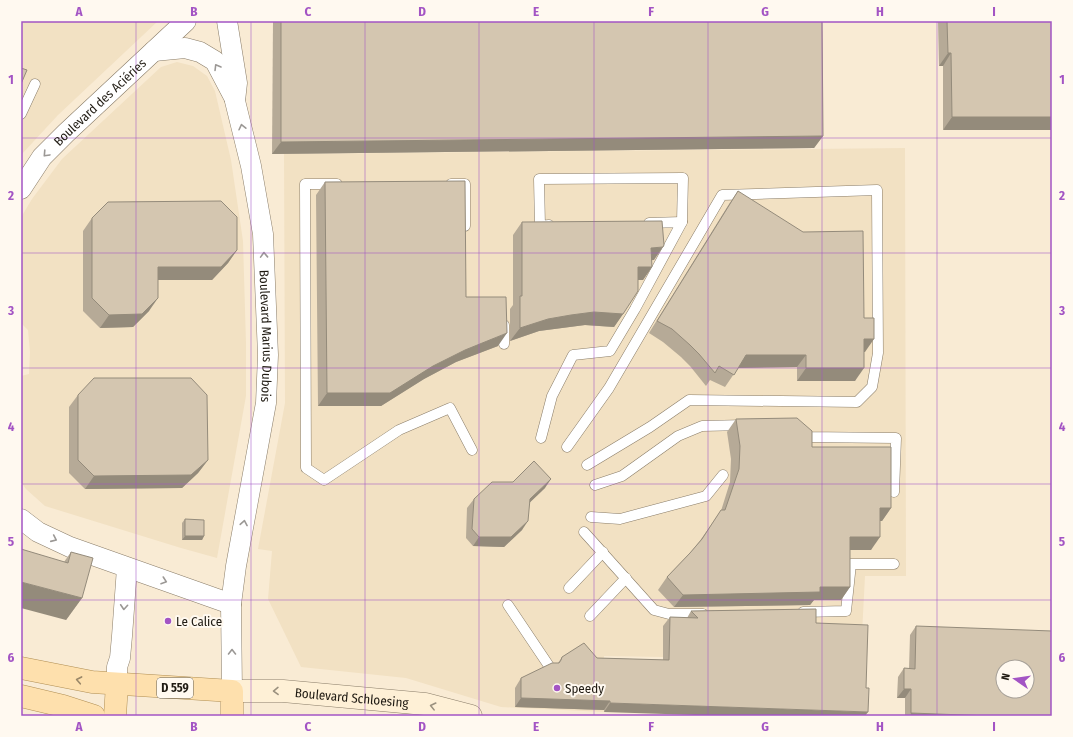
<svg xmlns="http://www.w3.org/2000/svg" width="1073" height="737" font-family="'Fira Sans Condensed',sans-serif">
  <rect width="100%" height="100%" fill="#f9ebd4"/>
  <g fill="#f2e1c3">
    <polygon points="21,21 158,21 58,115 21,155"/>
    <polygon points="177,62 193,66 207,76 215,91 231,160 243,241 246,343 246,396 217,558 181,548 45,506 26,489 21,482 21,376 29,374 30,352 28,330 21,323 21,220 23,214 32,199 62,159 161,67"/>
    <polygon points="905,148 906,576 865,576 862,634 663,657 604,656 602,689 604,690 604,712 501,707 406,678 301,667 268,599 272,551 258,549 285,403 284,154"/>
  </g>
  <g fill="none" stroke-linecap="round" stroke-linejoin="round">
    <defs>
      <g id="lane">
        <polyline points="21,114 35,84"/>
        <polyline points="337,184 305,184 306,468 324,480 399,430 450,408 472,450"/>
        <polyline points="451,184 465,184 465,226"/>
        <polyline points="549,225 540,226 539,179 683,178 682,222"/>
        <polyline points="504,325 504,344"/>
        <polyline points="801,434 805,437 896,438 894,492"/>
        <polyline points="541,438 552,396 573,355 610,351 635,309 682,222 649,223"/>
        <polyline points="567,447 609,388 722,195 877,190 878,353 872,387 857,402 689,400 650,427 587,465"/>
        <polyline points="595,485 622,476 678,436 702,426 745,425"/>
        <polyline points="591,517 620,519 706,496 723,475"/>
        <polyline points="584,532 654,610 669,614 703,614"/>
        <polyline points="569,588 603,552"/>
        <polyline points="508,605 549,666"/>
        <polyline points="803,612 846,611 851,564 894,564"/>
        <polyline points="590,616 626,578"/>
      </g>
      <g id="street">
        <path id="s1" d="M227,21L237,83L235,101L251,166L263,234L268,355L266,403L236,566L231,604L232,691"/>
        <polyline points="154,51 185,48 200,52 215,61 235,99"/>
        <path id="s2" d="M21,189L42,157L66,133L186,21"/>
        <polyline points="21,519 38,532 70,547 231,604"/>
        <polyline points="117,684 117,667 120,658 122,636 127,568"/>
      </g>
      <g id="secondary">
        <path id="s3" d="M232,691H283L425,704L471,716"/>
      </g>
      <g id="primary">
        <polyline points="21,668 92,682 232,691 232,716"/>
        <polyline points="21,696 63,706 94,716"/>
        <polyline points="115,716 117,684"/>
      </g>
    </defs>
    <use href="#lane" stroke="#8a7d69" stroke-width="11"/>
    <use href="#street" stroke="#8a7d69" stroke-width="21"/>
    <use href="#secondary" stroke="#8a7d69" stroke-width="23"/>
    <use href="#primary" stroke="#b08e53" stroke-width="23"/>
    <use href="#lane" stroke="#fff" stroke-width="10"/>
    <use href="#street" stroke="#fff" stroke-width="20"/>
    <use href="#secondary" stroke="#fef0d6" stroke-width="22"/>
    <use href="#primary" stroke="#fee0ad" stroke-width="22"/>
  </g>
  <g fill="#b6aa97">
    <polygon points="273,21 822,21 823,136 814,148 272,154"/>
    <polygon points="938,21 1052,21 943,130 943,66 939,66"/>
    <polygon points="325,182 466,297 498,346 456,362 424,379 381,406 318,406 316,195"/>
    <polygon points="738,191 864,318 865,352 864,352 855,381 797,381 797,367 738,368 725,387 710,380 706,386 690,366 681,357 663,342 649,333 729,204"/>
    <polygon points="92,218 237,250 228,263 212,280 158,280 149,311 133,327 100,328 83,311 83,231"/>
    <polygon points="522,222 654,260 651,260 652,267 643,280 638,280 623,314 614,327 585,325 539,331 510,341 510,309 513,305 513,235"/>
    <polygon points="78,395 208,460 198,473 182,488 85,489 69,473 69,407"/>
    <polygon points="736,419 812,447 891,508 882,521 880,521 871,550 850,550 850,587 841,600 814,600 810,605 674,607 658,590 667,577 690,553 699,542 721,511 730,482 731,459 727,432"/>
    <polygon points="545,488 529,503 522,530 504,547 473,546 466,538 467,508 474,499"/>
    <polygon points="185,519 204,536 202,540 182,540 182,523"/>
    <polygon points="71,552 82,598 66,620 64,562"/>
    <polygon points="816,609 604,712 604,710 515,707 515,688 521,678 558,663 562,657 597,658 663,660 663,626 670,617 687,618 691,611"/>
    <polygon points="916,626 1052,716 905,716 905,698 897,698 898,677 904,668 909,669 910,635"/>
  </g>
  <g fill="#948b7b">
    <polygon points="948,53 951,53 943,66 939,66"/>
    <polygon points="952,117 1052,117 1052,130 943,130"/>
    <polygon points="823,136 814,148 272,154 281,142"/>
    <polygon points="663,247 654,260 642,261 651,248"/>
    <polygon points="237,250 228,263 212,280 149,280 158,267"/>
    <polygon points="638,267 652,267 643,280 629,280"/>
    <polygon points="158,298 149,311 133,327 100,328 109,315"/>
    <polygon points="594,312 623,314 614,327 585,325 539,331 510,341 520,328 548,319 571,315"/>
    <polygon points="507,333 498,346 456,362 424,379 381,406 318,406 327,393 433,366 465,350"/>
    <polygon points="864,339 874,339 865,352 855,352"/>
    <polygon points="746,355 806,355 797,367 737,368"/>
    <polygon points="806,368 864,368 855,381 797,381"/>
    <polygon points="208,460 198,473 182,488 85,489 94,476"/>
    <polygon points="551,479 545,488 523,509 530,499"/>
    <polygon points="880,508 891,508 882,521 871,521"/>
    <polygon points="528,521 522,530 504,547 473,546 479,537"/>
    <polygon points="185,536 204,536 202,540 182,540"/>
    <polygon points="850,537 880,537 871,550 841,550"/>
    <polygon points="21,582 82,598 66,620 21,608"/>
    <polygon points="820,587 850,587 841,600 814,600 810,605 674,607 683,595"/>
    <polygon points="904,689 911,689 905,698 897,698"/>
    <polygon points="521,698 610,701 604,710 515,707"/>
    <polygon points="610,703 868,712 865,716 726,716 604,712"/>
    <polygon points="911,713 990,716 910,716"/>
  </g>
  <g fill="#d4c6b0" stroke="#948b7b" fill-rule="evenodd">
    <polygon points="281,21 822,21 823,136 281,142"/>
    <polygon points="947,21 1052,21 1052,117 952,117 951,53 948,53"/>
    <polygon points="21,68 27,70 21,84"/>
    <polygon points="465,181 466,297 506,297 507,333 465,350 433,366 390,393 327,393 325,182"/>
    <polygon points="738,191 803,232 863,231 864,318 874,318 874,339 864,339 864,368 806,368 806,355 746,355 734,375 719,366 715,373 699,354 690,345 672,329 657,321"/>
    <polygon points="221,201 237,217 237,250 221,267 158,267 158,298 142,314 109,315 92,298 92,218 108,202"/>
    <polygon points="662,221 664,245 663,247 651,248 652,267 638,267 638,291 623,314 594,312 571,315 548,319 520,328 520,296 522,296 522,222"/>
    <polygon points="94,378 191,378 207,395 208,460 191,475 94,476 78,460 78,395"/>
    <polygon points="797,418 812,431 812,447 891,447 891,508 880,508 880,537 850,537 850,587 820,587 820,592 683,595 667,577 690,553 702,539 721,510 725,510 739,469 740,446 736,419"/>
    <polygon points="534,461 551,479 530,499 528,521 511,537 479,537 472,529 474,499 492,482 513,482"/>
    <polygon points="185,519 204,520 204,536 185,536"/>
    <polygon points="21,549 68,563 71,552 93,558 82,598 21,582"/>
    <polygon points="816,609 816,623 868,625 866,688 869,688 868,712 610,703 610,701 521,698 521,678 552,663 559,663 561,660 562,657 584,643 597,658 669,660 670,617 698,618 691,611"/>
    <path d="M916,626L1052,631V716H990L911,713V689H904V668L915,669ZM1003,667H1027V691H1003Z"/>
  </g>
  <defs><path id="oneway-chevron" d="M-2-3.5L2.5 0L-2 3.5" fill="none" stroke-width="1.6" stroke-linecap="round" stroke-linejoin="round"/></defs>
  <g stroke="#9b9895">
    <use href="#oneway-chevron" transform="translate(217 67) rotate(-121)"/>
    <use href="#oneway-chevron" transform="translate(242 127) rotate(-103)"/>
    <use href="#oneway-chevron" transform="translate(46 154) rotate(133)"/>
    <use href="#oneway-chevron" transform="translate(264 255) rotate(-92)"/>
    <use href="#oneway-chevron" transform="translate(244 523) rotate(-80)"/>
    <use href="#oneway-chevron" transform="translate(54 539) rotate(24)"/>
    <use href="#oneway-chevron" transform="translate(164 581) rotate(19)"/>
    <use href="#oneway-chevron" transform="translate(124 607) rotate(94)"/>
    <use href="#oneway-chevron" transform="translate(232 652) rotate(-90)"/>
  </g>
  <use stroke="#9a8768" href="#oneway-chevron" transform="translate(79 680) rotate(-169)"/>
  <g stroke="#9a907e">
    <use href="#oneway-chevron" transform="translate(276 691) rotate(179)"/>
    <use href="#oneway-chevron" transform="translate(433 706) rotate(-166)"/>
  </g>
  <path fill="none" stroke="#a354c4" stroke-width="1" stroke-opacity="0.55" d="M136,21V716M251,21V716M365,21V716M479,21V716M594,21V716M708,21V716M822,21V716M937,21V716M21,138H1052M21,253H1052M21,368H1052M21,484H1052M21,600H1052"/>
  <g fill="#a354c4" stroke="#fff9f0" stroke-width="1.5">
    <circle cx="168" cy="621" r="4"/>
    <circle cx="557" cy="688" r="4"/>
  </g>
  <g text-anchor="middle" dominant-baseline="central" stroke-width="4" stroke-linejoin="round" paint-order="stroke">
    <rect fill="#fff9f0" stroke="#635e55" stroke-width="1" x="157" y="678" width="36" height="20" rx="3"/>
    <g font-size="12" font-weight="bold" fill="#201b13">
      <text x="175" y="688">D 559</text>
    </g>
    <g font-size="13" fill="#201b13" stroke="#fff9f0">
      <text stroke="none"><textPath href="#s2" startOffset="118">Boulevard des Aciéries</textPath></text>
      <text stroke="none"><textPath href="#s1" startOffset="319">Boulevard Marius Dubois</textPath></text>
      <text stroke="none"><textPath href="#s3" startOffset="120">Boulevard Schloesing</textPath></text>
    </g>
    <g font-size="13" fill="#201b13" stroke="#fff9f0" text-anchor="start">
      <text x="176" y="621">Le Calice</text>
      <text x="565" y="688">Speedy</text>
    </g>
  </g>
  <rect width="1073" height="737" fill="none" stroke="#fff9f0" stroke-width="44"/>
  <g transform="translate(1015 679) rotate(283)"><circle r="19" fill="#fff9f0" stroke="#a6a098"/>
  <path d="M0-3L7 15L0 10L-7 15Z" fill="#a354c4"/>
  <text y="-6" font-size="11" font-weight="bold" text-anchor="middle" fill="#201b13">N</text>
  </g>
  <rect x="22" y="22" width="1029" height="693" fill="none" stroke="#a354c4" stroke-width="1.5"/>
  <g font-size="13" text-anchor="middle" font-weight="bold" fill="#a354c4">
    <text x="79" y="16">A</text>
    <text x="194" y="16">B</text>
    <text x="308" y="16">C</text>
    <text x="422" y="16">D</text>
    <text x="536" y="16">E</text>
    <text x="651" y="16">F</text>
    <text x="765" y="16">G</text>
    <text x="880" y="16">H</text>
    <text x="994" y="16">I</text>
    <text x="11" y="84">1</text>
    <text x="1062" y="84">1</text>
    <text x="11" y="200">2</text>
    <text x="1062" y="200">2</text>
    <text x="11" y="315">3</text>
    <text x="1062" y="315">3</text>
    <text x="11" y="431">4</text>
    <text x="1062" y="431">4</text>
    <text x="11" y="546">5</text>
    <text x="1062" y="546">5</text>
    <text x="11" y="662">6</text>
    <text x="1062" y="662">6</text>
    <text x="79" y="731">A</text>
    <text x="194" y="731">B</text>
    <text x="308" y="731">C</text>
    <text x="422" y="731">D</text>
    <text x="536" y="731">E</text>
    <text x="651" y="731">F</text>
    <text x="765" y="731">G</text>
    <text x="880" y="731">H</text>
    <text x="994" y="731">I</text>
  </g>
</svg>
